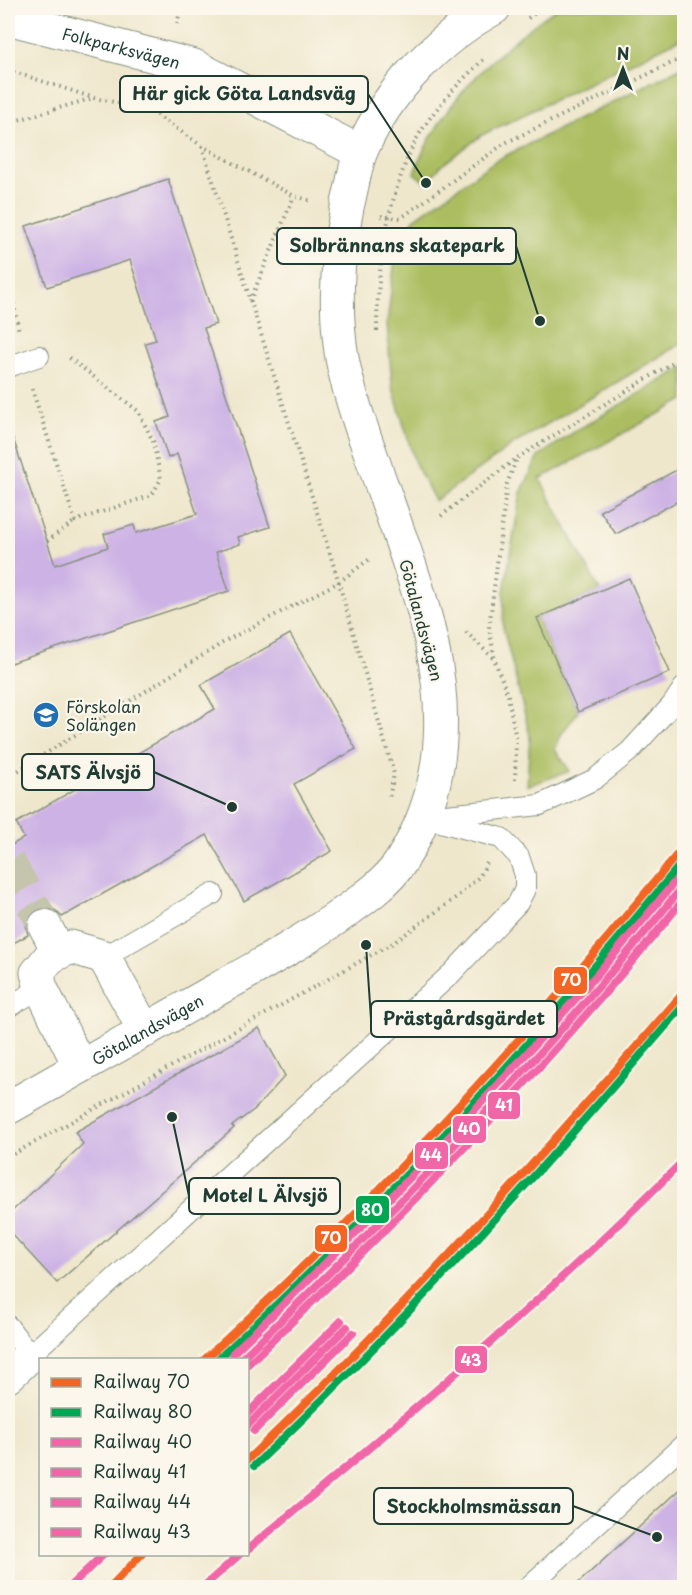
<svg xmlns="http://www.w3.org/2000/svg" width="692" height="1595" font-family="'Playpen Sans',sans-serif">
  <rect width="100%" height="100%" fill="#fbf7ec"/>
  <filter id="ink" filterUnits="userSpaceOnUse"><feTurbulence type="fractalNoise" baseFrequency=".0167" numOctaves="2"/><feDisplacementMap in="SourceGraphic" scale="12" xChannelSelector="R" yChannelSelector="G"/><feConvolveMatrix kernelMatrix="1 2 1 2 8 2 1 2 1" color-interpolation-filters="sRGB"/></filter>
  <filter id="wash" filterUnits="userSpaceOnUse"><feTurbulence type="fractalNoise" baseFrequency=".008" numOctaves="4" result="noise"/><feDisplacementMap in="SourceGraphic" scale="24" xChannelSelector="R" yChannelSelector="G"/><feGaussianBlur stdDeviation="1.35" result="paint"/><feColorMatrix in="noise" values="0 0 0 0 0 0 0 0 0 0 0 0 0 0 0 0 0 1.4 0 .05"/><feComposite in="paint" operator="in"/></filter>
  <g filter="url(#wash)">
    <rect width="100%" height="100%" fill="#efe7cc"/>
    <g fill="#abbd60" stroke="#657d4a" stroke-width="1.5">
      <path d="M557,8H684V37L482,135L441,166L426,183L414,173C440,103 498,49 557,8Z"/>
      <polygon points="684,66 684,342 514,444 435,501 415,463 392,385 387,323 396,251 414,219 495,161"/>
      <polygon points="684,367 684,400 540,479 600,591 537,618 578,712 562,733 555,750 570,771 527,786 530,736 503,627 504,591 521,493 538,457 574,432"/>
    </g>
    <g id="blocks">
      <g fill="#cdb3e5">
        <polygon points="168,179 216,324 204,328 270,527 238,537 240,544 216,552 229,591 8,664 8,439 13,438 55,565 108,547 104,534 134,525 136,533 197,514 177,454 168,458 156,422 170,417 145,343 156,340 130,260 47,287 26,226"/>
        <polygon points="684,466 684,498 616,534 600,511"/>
        <polygon points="629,578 670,672 578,712 537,618"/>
        <polygon points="290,634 356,749 294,784 332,851 244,901 207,835 62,917 55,910 46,907 36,910 29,917 26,925 28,935 8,946 8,847 24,838 16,823 215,709 201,685"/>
        <polygon points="259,1028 285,1076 255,1109 232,1126 234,1128 57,1283 8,1230 8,1215 83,1144 75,1132"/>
        <polygon points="684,1486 684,1587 574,1587"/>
      </g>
    </g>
  </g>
  <g filter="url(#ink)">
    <use href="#blocks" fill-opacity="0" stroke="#879280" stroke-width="1.5"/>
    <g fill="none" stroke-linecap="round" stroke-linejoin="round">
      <polyline stroke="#c5c5ae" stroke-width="33" stroke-dasharray="33 16" stroke-linecap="butt" points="8,861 45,926"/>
      <defs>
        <g id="lane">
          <polyline points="8,367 39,356"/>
          <polyline points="437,816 540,805 595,779 630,751 672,705 684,687"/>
          <polyline points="104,957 213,894"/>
          <polyline points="8,1007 41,988"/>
          <polyline points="8,1326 30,1355 451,974 518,903 525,889 525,875 519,857 501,838 422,817"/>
          <polyline points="527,1588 684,1444"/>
        </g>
        <g id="street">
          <path id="s1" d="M8,18L194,66L360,152"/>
          <polyline points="45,926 59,952"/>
          <polyline points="80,1067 41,988 37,973 50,957 71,947 104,957 145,1031"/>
          <path id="s2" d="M8,1108C77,1069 146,1030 216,990C261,965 306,940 348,910C366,897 387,882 400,863C486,728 416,588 370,452C359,422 348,390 342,358C333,303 338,244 351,190C354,177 356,162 362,149C388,90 438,39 494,8"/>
          <polyline points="8,1376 30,1355"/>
        </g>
      </defs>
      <use href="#lane" stroke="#879280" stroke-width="22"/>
      <use href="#street" stroke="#879280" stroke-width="35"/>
      <g stroke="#879280" stroke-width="4" stroke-dasharray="1.5 4.5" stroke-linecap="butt">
        <polyline points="528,18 542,8"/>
        <polyline points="177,24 181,8"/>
        <polyline points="8,70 94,98 148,109 202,146 294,196 312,201"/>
        <polyline points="148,109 155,91"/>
        <polyline points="8,123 93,98"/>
        <polyline points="202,146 336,573 394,774 389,798"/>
        <polyline points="381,216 401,218 505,143 684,57"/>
        <polyline points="8,274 19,332"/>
        <polyline points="250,301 294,196"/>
        <path d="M377,331C377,270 386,205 412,148C427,116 457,84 483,60"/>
        <polyline points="32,389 75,521 152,495 161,479 153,441 138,411 67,356"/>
        <polyline points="441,516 517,458 684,356"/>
        <polyline points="47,541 75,521"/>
        <polyline points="466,632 495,660"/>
        <polyline points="8,777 229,639 339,582 371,558"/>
        <polyline points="515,780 516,739 508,696 495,661 489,628 507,484 517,458"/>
        <polyline points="8,1157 393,943 458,896 480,876 487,863"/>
      </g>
      <use href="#lane" stroke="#fff" stroke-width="20"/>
      <use href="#street" stroke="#fff" stroke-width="33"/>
      <defs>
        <g id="rail-1">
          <path d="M204,1360C378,1201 535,1028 684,846"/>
          <path d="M248,1459C403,1312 544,1153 684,992"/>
          <polyline points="109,1588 142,1554"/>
        </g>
        <g id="rail-2">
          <path d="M217,1360C387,1205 539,1037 684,860"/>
          <path d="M254,1466C407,1321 547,1164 684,1005"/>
        </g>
        <g id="rail-3">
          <path d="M240,1360C397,1209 547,1054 684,885"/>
          <polyline points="248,1425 347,1327"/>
          <polyline points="68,1588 104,1554"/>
        </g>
        <g id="rail-4">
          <path d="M248,1364C402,1217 550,1064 684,899"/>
          <polyline points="254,1431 353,1333"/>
        </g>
        <g id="rail-5">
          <path d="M233,1353C390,1203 540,1048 677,879"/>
          <polyline points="248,1413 341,1321"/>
        </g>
        <g id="rail-6">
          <path d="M248,1549C399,1425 546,1298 684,1160"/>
          <polyline points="202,1588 240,1554"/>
        </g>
      </defs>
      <use href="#rail-1" stroke="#fbf7ec" stroke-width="12"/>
      <use href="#rail-2" stroke="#fbf7ec" stroke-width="12"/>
      <use href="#rail-3" stroke="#fbf7ec" stroke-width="12"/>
      <use href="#rail-4" stroke="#fbf7ec" stroke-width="12"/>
      <use href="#rail-5" stroke="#fbf7ec" stroke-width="12"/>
      <use href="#rail-6" stroke="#fbf7ec" stroke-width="12"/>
      <use href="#rail-1" stroke="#f26522" stroke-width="8"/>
      <use href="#rail-2" stroke="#00a651" stroke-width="8"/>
      <use href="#rail-3" stroke="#f166a7" stroke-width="8"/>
      <use href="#rail-4" stroke="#f166a7" stroke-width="8"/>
      <use href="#rail-5" stroke="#f166a7" stroke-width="8"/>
      <use href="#rail-6" stroke="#f166a7" stroke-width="8"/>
    </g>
  </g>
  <defs>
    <symbol id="school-disc" viewBox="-11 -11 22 22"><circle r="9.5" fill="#1f6fb2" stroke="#fbf7ec"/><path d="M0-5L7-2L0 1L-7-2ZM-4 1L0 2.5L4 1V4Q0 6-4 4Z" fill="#fff"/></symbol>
  </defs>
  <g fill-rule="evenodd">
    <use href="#school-disc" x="31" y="700" width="30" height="30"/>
  </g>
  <g text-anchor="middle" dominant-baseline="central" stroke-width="4.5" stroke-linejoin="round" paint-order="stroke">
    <g font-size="16" fill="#1f3d34" stroke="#fbf7ec">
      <text stroke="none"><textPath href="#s1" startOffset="117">Folkparksvägen</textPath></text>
      <text transform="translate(422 620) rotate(75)">Götalandsvägen</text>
      <text stroke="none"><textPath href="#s2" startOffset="160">Götalandsvägen</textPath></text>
    </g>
    <g font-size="16" fill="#1f3d34" stroke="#fbf7ec" text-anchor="start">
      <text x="66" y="706">Förskolan<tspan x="66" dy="18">Solängen</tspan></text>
    </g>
  </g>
  <path fill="none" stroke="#1f3d34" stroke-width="2" d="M426 183L368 94M540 321L516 246M232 807L154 772M366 945L371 1019M172 1117L189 1196M657 1537L573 1506"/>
  <g fill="#1f3d34" stroke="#fbf7ec" stroke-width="2">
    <circle cx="426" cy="183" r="6"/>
    <circle cx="540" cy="321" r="6"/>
    <circle cx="232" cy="807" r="6"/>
    <circle cx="366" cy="945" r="6"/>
    <circle cx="172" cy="1117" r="6"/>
    <circle cx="657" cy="1537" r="6"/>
  </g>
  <g fill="#fbf7ec" stroke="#1f3d34" stroke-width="2">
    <rect x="120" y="76" width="248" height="36" rx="6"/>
    <rect x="277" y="228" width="239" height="36" rx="6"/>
    <rect x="22" y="754" width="132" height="36" rx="6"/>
    <rect x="371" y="1001" width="186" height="36" rx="6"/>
    <rect x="189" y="1178" width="151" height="36" rx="6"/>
    <rect x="374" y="1488" width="199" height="36" rx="6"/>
  </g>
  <g font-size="18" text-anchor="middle" font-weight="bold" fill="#1f3d34">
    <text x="244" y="100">Här gick Göta Landsväg</text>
    <text x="397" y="252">Solbrännans skatepark</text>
    <text x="88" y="779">SATS Älvsjö</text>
    <text x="464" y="1025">Prästgårdsgärdet</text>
    <text x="265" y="1202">Motel L Älvsjö</text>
    <text x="474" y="1513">Stockholmsmässan</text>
  </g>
  <g stroke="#fbf7ec" stroke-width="2">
    <rect x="553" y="966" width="35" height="29" rx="6" fill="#f26522"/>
    <rect x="487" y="1091" width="34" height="29" rx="6" fill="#f166a7"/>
    <rect x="452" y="1115" width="35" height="29" rx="6" fill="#f166a7"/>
    <rect x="414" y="1141" width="35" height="29" rx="6" fill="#f166a7"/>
    <rect x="355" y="1195" width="35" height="29" rx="6" fill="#00a651"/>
    <rect x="314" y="1224" width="34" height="29" rx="6" fill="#f26522"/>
    <rect x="454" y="1345" width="34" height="29" rx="6" fill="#f166a7"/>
  </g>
  <g font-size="16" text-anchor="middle" font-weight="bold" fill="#fff">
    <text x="571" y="986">70</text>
    <text x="504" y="1111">41</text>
    <text x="469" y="1135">40</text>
    <text x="431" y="1161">44</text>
    <text x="372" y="1216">80</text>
    <text x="331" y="1244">70</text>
    <text x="471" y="1366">43</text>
  </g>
  <rect width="692" height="1595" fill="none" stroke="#fbf7ec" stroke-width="30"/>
  <rect x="39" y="1358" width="210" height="198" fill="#fbf7ec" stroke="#a3ada2" stroke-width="1.5"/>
  <rect x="51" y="1378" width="30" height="9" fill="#f26522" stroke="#a3ada2" stroke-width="1.5"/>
  <text x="93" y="1388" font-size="18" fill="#1f3d34">Railway 70</text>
  <rect x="51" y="1408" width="30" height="9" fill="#00a651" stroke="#a3ada2" stroke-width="1.5"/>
  <text x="93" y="1418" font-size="18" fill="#1f3d34">Railway 80</text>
  <rect x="51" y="1438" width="30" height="9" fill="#f166a7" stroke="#a3ada2" stroke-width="1.5"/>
  <text x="93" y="1448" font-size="18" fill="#1f3d34">Railway 40</text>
  <rect x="51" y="1468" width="30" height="9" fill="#f166a7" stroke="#a3ada2" stroke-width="1.5"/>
  <text x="93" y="1478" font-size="18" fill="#1f3d34">Railway 41</text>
  <rect x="51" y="1498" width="30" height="9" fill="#f166a7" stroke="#a3ada2" stroke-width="1.5"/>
  <text x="93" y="1508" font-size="18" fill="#1f3d34">Railway 44</text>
  <rect x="51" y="1528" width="30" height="9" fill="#f166a7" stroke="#a3ada2" stroke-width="1.5"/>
  <text x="93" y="1538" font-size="18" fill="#1f3d34">Railway 43</text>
  <g transform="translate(623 69)" stroke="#fbf7ec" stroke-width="4.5" paint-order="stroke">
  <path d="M0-4.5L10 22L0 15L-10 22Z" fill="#1f3d34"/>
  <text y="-9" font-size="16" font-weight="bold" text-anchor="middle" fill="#1f3d34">N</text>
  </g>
</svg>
